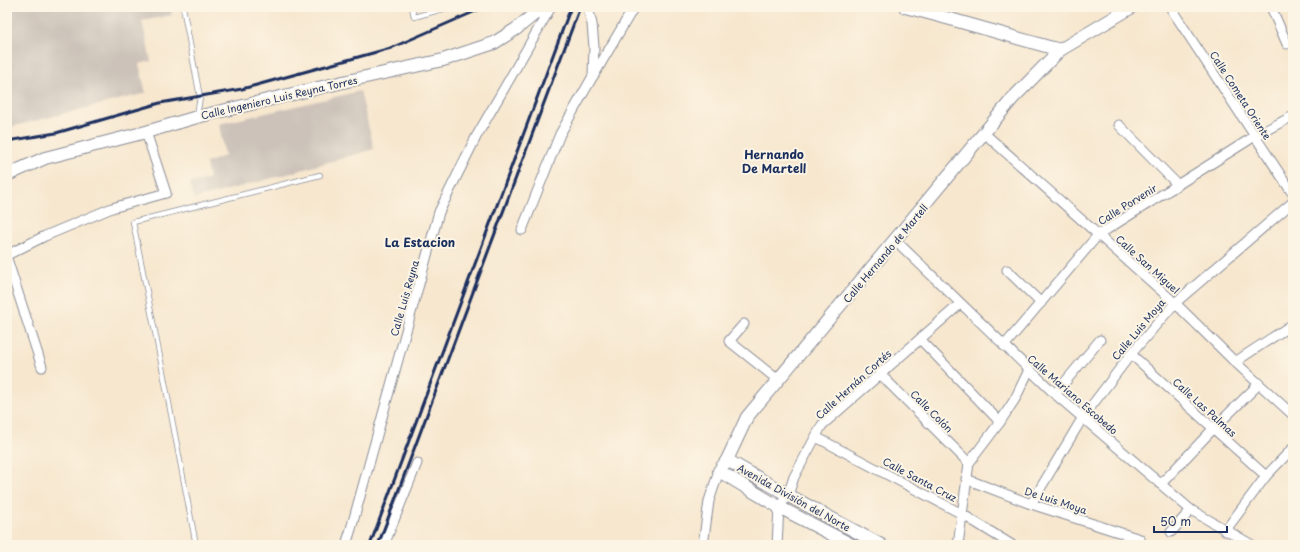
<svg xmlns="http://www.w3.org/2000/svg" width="1300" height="552" font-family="'Playpen Sans',sans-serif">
  <rect width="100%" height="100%" fill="#fcf5e5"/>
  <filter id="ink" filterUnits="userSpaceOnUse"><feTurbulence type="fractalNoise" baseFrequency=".025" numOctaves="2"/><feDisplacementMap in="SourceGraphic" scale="8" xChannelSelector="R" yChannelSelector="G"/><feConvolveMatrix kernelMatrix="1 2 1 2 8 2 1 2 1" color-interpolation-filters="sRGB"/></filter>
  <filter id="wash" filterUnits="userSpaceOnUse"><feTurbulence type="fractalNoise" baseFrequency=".012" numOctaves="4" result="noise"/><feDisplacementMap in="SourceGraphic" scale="16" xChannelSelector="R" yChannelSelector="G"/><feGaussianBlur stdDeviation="0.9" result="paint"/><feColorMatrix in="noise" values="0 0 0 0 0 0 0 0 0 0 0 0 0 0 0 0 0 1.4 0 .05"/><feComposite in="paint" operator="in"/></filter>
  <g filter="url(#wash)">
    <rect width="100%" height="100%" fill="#f7e7cf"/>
    <g fill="#ccc2b9">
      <polygon points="7,7 170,7 172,15 142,21 151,61 139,64 146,93 7,128"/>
      <polygon points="360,91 374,149 284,175 194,199 190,183 209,179 206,163 225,156 219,124"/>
    </g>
  </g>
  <g filter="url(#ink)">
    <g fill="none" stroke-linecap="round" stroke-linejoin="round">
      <defs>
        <g id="lane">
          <polyline points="183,7 200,97 197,116"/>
          <polyline points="412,7 414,17 450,7"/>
          <polyline points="196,545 163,372 133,222 320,175"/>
        </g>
        <g id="street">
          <polyline points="1170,7 1293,194"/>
          <polyline points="1271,7 1287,44"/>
          <polyline points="594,75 634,7"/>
          <polyline points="1119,125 1178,185"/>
          <polyline points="984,133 1175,303 1235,362 1293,415"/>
          <polyline points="522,230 560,134 593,76 594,47 592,24 588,7"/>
          <polyline points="895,240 1055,394 1191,510 1252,545"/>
          <polyline points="7,255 45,236 112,208 166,193 146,132"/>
          <polyline points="7,259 42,367"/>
          <polyline points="1007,270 1041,303"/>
          <polyline points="744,324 729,341 778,380"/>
          <polyline points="920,339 1000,422"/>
          <polyline points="1004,346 1098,235 1255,136 1293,116"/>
          <polyline points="1131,354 1266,476"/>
          <polyline points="1235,362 1293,324"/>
          <polyline points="880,374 969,463"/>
          <polyline points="1055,394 1100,340"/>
          <polyline points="816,437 962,514 1012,545"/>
          <polyline points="966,479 1031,504 1140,539"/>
          <polyline points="1161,484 1213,429 1259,384"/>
          <polyline points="1031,504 1083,417 1131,354 1175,303 1293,202"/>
          <polyline points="1225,531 1266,476 1293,448"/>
          <polyline points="1171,532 1191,510"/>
          <polyline points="346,545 351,529 439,212 476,137 551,7"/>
          <polyline points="384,545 417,463"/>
          <polyline points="703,545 709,501 719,471"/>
          <polyline points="777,545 779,507 788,495 794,477 822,425 960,304"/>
          <polyline points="958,545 969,463 1000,422 1015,399 1029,370"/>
        </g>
        <g id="secondary">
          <path d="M905,7C957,20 1008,36 1060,50"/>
          <polyline points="7,175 45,158 146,132 197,117 343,82 443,60 494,43 516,29 543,7"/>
          <polyline points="727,460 788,495 881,545"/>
          <polyline points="852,545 779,507 719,471 727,460 747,417 1013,98 1060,50 1132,7"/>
        </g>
      </defs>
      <use href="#lane" stroke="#898b96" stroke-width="6"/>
      <use href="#street" stroke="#898b96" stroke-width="11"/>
      <use href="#secondary" stroke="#898b96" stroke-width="14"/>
      <use href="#lane" stroke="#fff" stroke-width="4.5"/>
      <use href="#street" stroke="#fff" stroke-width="9"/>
      <use href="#secondary" stroke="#fff" stroke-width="12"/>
      <g stroke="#1b2f5e" stroke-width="3">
        <polyline points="7,141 56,133 160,103 242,89 391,48 485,7"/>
        <polyline points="370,545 571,7"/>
        <polyline points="378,545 580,7"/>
      </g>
    </g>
  </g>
  <g text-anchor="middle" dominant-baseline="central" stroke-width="4" stroke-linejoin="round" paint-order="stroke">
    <g font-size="10" fill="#1b2f5e" stroke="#fcf5e5">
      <text transform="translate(1241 95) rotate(57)">Calle Cometa Oriente</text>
      <text transform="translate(279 97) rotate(-13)">Calle Ingeniero Luis Reyna Torres</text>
      <text transform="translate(1127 204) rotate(-32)">Calle Porvenir</text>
      <text transform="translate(885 253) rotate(-50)">Calle Hernando de Martell</text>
      <text transform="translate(1148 264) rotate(42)">Calle San Miguel</text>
      <text transform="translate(404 298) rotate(-74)">Calle Luis Reyna</text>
      <text transform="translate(1138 329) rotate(-50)">Calle Luis Moya</text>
      <text transform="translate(853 384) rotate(-42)">Calle Hernán Cortés</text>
      <text transform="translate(1073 394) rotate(41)">Calle Mariano Escobedo</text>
      <text transform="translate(1205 407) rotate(42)">Calle Las Palmas</text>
      <text transform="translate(932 411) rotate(45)">Calle Colón</text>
      <text transform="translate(920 479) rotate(28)">Calle Santa Cruz</text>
      <text transform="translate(794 497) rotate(29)">Avenida División del Norte</text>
      <text transform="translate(1056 500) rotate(18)">De Luis Moya</text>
    </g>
    <g font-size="12" font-weight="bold" fill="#1b2f5e" stroke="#fcf5e5">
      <text x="774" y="154">Hernando<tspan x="774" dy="14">De Martell</tspan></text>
      <text x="420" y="242">La Estacion</text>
    </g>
  </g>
  <rect width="1300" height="552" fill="none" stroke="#fcf5e5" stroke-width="24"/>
  <path d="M1154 526v6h73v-6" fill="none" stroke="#1b2f5e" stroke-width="2"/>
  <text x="1160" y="526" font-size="12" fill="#1b2f5e" stroke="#fcf5e5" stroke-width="3" paint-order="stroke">50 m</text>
</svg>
